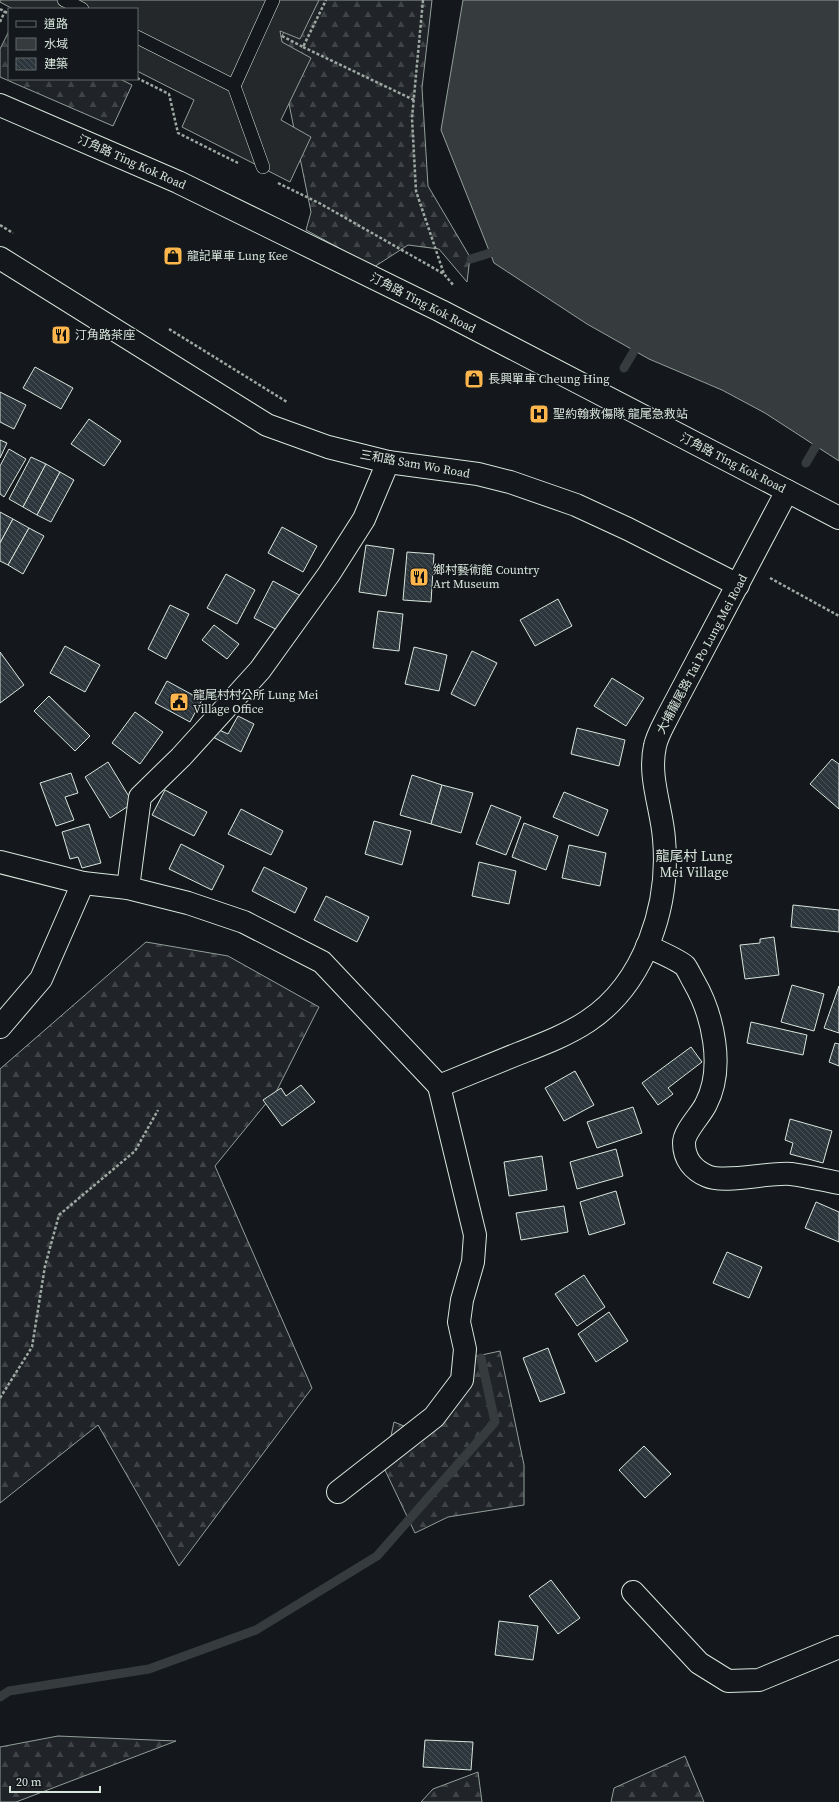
<svg xmlns="http://www.w3.org/2000/svg" width="839" height="1802" font-family="'Source Serif 4','Noto Sans TC',serif">
  <defs>
    <pattern id="forest-firs" width="22" height="20" patternUnits="userSpaceOnUse"><rect width="22" height="20" fill="#202428"/><path d="M5 1l3.5 6h-7zM16 11l3.5 6h-7z" fill="#404447"/></pattern>
    <pattern id="building-back-hatch" width="6" height="6" patternUnits="userSpaceOnUse"><rect width="6" height="6" fill="#2c363c"/><path d="M-1 5l2 2M0 0l6 6M5-1l2 2" fill="none" stroke="#4a5358"/></pattern>
  </defs>
  <rect width="100%" height="100%" fill="#14181c"/>
  <g fill="url(#forest-firs)" stroke="#939e99">
    <polygon points="301,0 432,0 422,88 428,186 470,257 467,282 439,249 408,245 374,267 306,230 311,212 277,45"/>
    <polygon points="9,31 9,79 120,79 132,85 113,126 0,77 0,49"/>
    <polygon points="146,942 228,956 319,1007 277,1090 215,1166 312,1388 179,1566 98,1425 0,1503 0,1069"/>
    <polygon points="500,1351 524,1465 524,1505 448,1517 415,1533 384,1468 394,1422 424,1434 463,1359"/>
    <polygon points="58,1736 176,1741 16,1802 0,1802 0,1747"/>
    <polygon points="685,1756 704,1802 611,1802 614,1788"/>
    <polygon points="478,1772 482,1802 421,1802 433,1789"/>
  </g>
  <polygon fill="#24282b" stroke="#939e99" points="0,0 319,0 300,39 280,31 282,42 311,58 281,120 311,137 290,182 182,127 194,100 137,71 137,9 13,9 0,2"/>
  <polygon fill="#363b3e" stroke="#939e99" points="463,0 839,0 839,461 765,413 722,390 649,359 587,324 494,263 441,130"/>
  <g fill="none" stroke-linecap="round" stroke-linejoin="round">
    <g stroke="#363b3e" stroke-width="9">
      <polyline points="471,259 490,253"/>
      <polyline points="624,368 634,351"/>
      <polyline points="806,463 816,446"/>
      <polyline points="0,1697 9,1691 149,1669 256,1630 377,1556 495,1422 481,1358"/>
    </g>
  </g>
  <g fill="url(#building-back-hatch)" stroke="#d8e6dc">
    <polygon points="35,367 73,388 61,409 23,388"/>
    <polygon points="0,392 26,405 14,429 0,422"/>
    <polygon points="89,419 121,441 104,466 71,444"/>
    <polygon points="0,440 7,443 0,458"/>
    <polygon points="9,449 26,459 4,497 0,494 0,466"/>
    <polygon points="31,457 46,464 23,507 9,499"/>
    <polygon points="46,464 60,472 37,515 23,507"/>
    <polygon points="60,472 74,480 51,522 37,515"/>
    <polygon points="0,512 13,519 0,543"/>
    <polygon points="13,519 29,528 8,565 0,561 0,543"/>
    <polygon points="282,527 317,546 303,572 268,553"/>
    <polygon points="29,528 44,536 23,574 8,565"/>
    <polygon points="366,545 394,549 386,596 359,592"/>
    <polygon points="407,552 434,554 431,602 403,600"/>
    <polygon points="226,574 255,590 237,624 207,608"/>
    <polygon points="273,581 301,596 281,632 254,618"/>
    <polygon points="558,599 572,626 535,646 520,620"/>
    <polygon points="170,605 189,614 166,659 148,649"/>
    <polygon points="378,611 403,614 399,651 373,648"/>
    <polygon points="214,625 239,644 227,659 202,640"/>
    <polygon points="65,646 100,665 85,692 50,673"/>
    <polygon points="414,647 447,655 439,691 405,684"/>
    <polygon points="472,651 497,663 475,706 451,694"/>
    <polygon points="0,652 24,685 0,703"/>
    <polygon points="612,678 644,698 626,726 594,706"/>
    <polygon points="167,681 202,700 190,722 155,703"/>
    <polygon points="49,696 90,736 75,751 34,711"/>
    <polygon points="135,712 163,732 140,764 112,743"/>
    <polygon points="238,716 254,724 241,752 213,737 217,729 228,734"/>
    <polygon points="577,728 625,740 619,766 571,754"/>
    <polygon points="832,759 839,764 839,809 810,784"/>
    <polygon points="108,762 133,803 110,818 85,777"/>
    <polygon points="71,773 78,793 65,797 74,820 56,826 40,783"/>
    <polygon points="412,775 442,785 431,824 400,815"/>
    <polygon points="442,785 473,793 461,833 431,824"/>
    <polygon points="165,790 207,812 194,836 152,815"/>
    <polygon points="564,792 608,810 598,836 553,817"/>
    <polygon points="491,805 521,817 506,855 476,844"/>
    <polygon points="241,809 283,831 271,855 228,834"/>
    <polygon points="374,821 411,831 402,865 365,854"/>
    <polygon points="524,823 558,836 546,870 512,857"/>
    <polygon points="89,824 101,863 82,868 78,857 70,859 62,832"/>
    <polygon points="181,844 224,866 212,890 169,869"/>
    <polygon points="569,845 606,853 600,886 562,878"/>
    <polygon points="479,862 516,871 509,904 472,896"/>
    <polygon points="264,867 307,888 295,913 252,891"/>
    <polygon points="326,896 369,917 357,942 314,920"/>
    <polygon points="793,905 839,910 839,932 791,927"/>
    <polygon points="774,937 779,975 745,979 740,945 760,943 760,939"/>
    <polygon points="792,985 824,994 814,1031 781,1022"/>
    <polygon points="839,986 839,1033 824,1028"/>
    <polygon points="751,1022 807,1035 803,1055 747,1043"/>
    <polygon points="835,1043 839,1044 839,1066 829,1062"/>
    <polygon points="691,1047 702,1062 668,1088 673,1094 658,1105 642,1083"/>
    <polygon points="575,1071 594,1105 564,1121 545,1088"/>
    <polygon points="301,1085 315,1102 282,1126 263,1100 281,1088 286,1096"/>
    <polygon points="633,1107 642,1133 597,1148 587,1122"/>
    <polygon points="790,1119 832,1131 823,1163 790,1154 793,1143 785,1140"/>
    <polygon points="616,1149 623,1176 577,1189 570,1162"/>
    <polygon points="542,1156 547,1190 509,1196 504,1162"/>
    <polygon points="616,1191 625,1224 589,1235 580,1202"/>
    <polygon points="816,1202 839,1212 839,1242 805,1228"/>
    <polygon points="564,1206 568,1232 521,1240 516,1213"/>
    <polygon points="727,1252 762,1267 749,1298 713,1283"/>
    <polygon points="584,1275 605,1307 577,1326 555,1294"/>
    <polygon points="609,1312 628,1341 596,1362 578,1334"/>
    <polygon points="548,1348 565,1393 540,1402 523,1358"/>
    <polygon points="644,1446 671,1474 645,1498 619,1470"/>
    <polygon points="551,1580 580,1618 558,1634 529,1596"/>
    <polygon points="499,1621 538,1626 533,1660 495,1655"/>
    <polygon points="425,1740 473,1742 471,1770 423,1767"/>
  </g>
  <g fill="none" stroke-linecap="round" stroke-linejoin="round">
    <defs>
      <g id="service">
        <polyline points="64,0 82,9"/>
        <polyline points="137,37 234,86 263,167"/>
        <polyline points="234,86 273,0"/>
      </g>
      <g id="minor">
        <polyline points="0,258 267,425 328,447 388,462 478,474 510,482 576,505 628,529 738,585"/>
        <polyline points="0,862 83,883 128,888 188,903 244,922 322,962 439,1086 475,1235 473,1262 462,1300 459,1322 465,1349 462,1380 434,1417 338,1492"/>
        <polyline points="128,888 140,797 181,757 260,670 329,574 364,519 388,462"/>
        <path d="M647,946C655,950 679,960 685,966C688,970 691,977 694,982C713,1015 725,1068 706,1104C701,1115 684,1131 684,1143C684,1159 693,1170 707,1176C725,1184 768,1172 791,1174C807,1176 823,1180 839,1183"/>
        <polyline points="0,1027 41,979 83,883"/>
        <path d="M439,1086C466,1075 493,1064 520,1053C543,1044 567,1035 588,1021C645,983 670,905 664,839C662,809 648,777 655,746C657,736 663,726 668,716L787,491"/>
        <polyline points="633,1592 699,1663 728,1681 759,1680 839,1647"/>
      </g>
      <polyline id="secondary" points="0,105 178,182 274,229 441,311 839,518"/>
    </defs>
    <use href="#service" stroke="#d8e6dc" stroke-width="14"/>
    <use href="#minor" stroke="#d8e6dc" stroke-width="24"/>
    <use href="#secondary" stroke="#d8e6dc" stroke-width="24"/>
    <g stroke="#9da8a2" stroke-width="2.5" stroke-dasharray="3 2" stroke-linecap="butt">
      <polyline points="423,0 412,118 416,191 444,274 454,286"/>
      <polyline points="0,9 9,14"/>
      <polyline points="0,22 5,11"/>
      <polyline points="282,36 303,47 326,0"/>
      <polyline points="303,47 414,100"/>
      <polyline points="137,78 169,94 178,133 238,163"/>
      <polyline points="278,183 321,204 444,274"/>
      <polyline points="0,225 13,233"/>
      <polyline points="169,329 287,402"/>
      <polyline points="770,578 839,616"/>
      <polyline points="0,1398 32,1347 45,1266 59,1215 135,1151 158,1110"/>
    </g>
    <use href="#service" stroke="#14181c" stroke-width="13"/>
    <use href="#minor" stroke="#14181c" stroke-width="22"/>
    <use href="#secondary" stroke="#14181c" stroke-width="22"/>
  </g>
  <defs>
    <symbol id="shop-square" viewBox="-11 -11 22 22"><rect x="-9" y="-9" width="18" height="18" rx="4" fill="#ffb74d" stroke="#14181c"/><path d="M-5-2.5h2.3a2.7 3.5 0 0 1 5.4 0H5L5.5 6h-11ZM-1.5-2.5h3a1.5 2.3 0 0 0-3 0Z" fill="#111"/></symbol>
    <symbol id="restaurant-square" viewBox="-11 -11 22 22"><rect x="-9" y="-9" width="18" height="18" rx="4" fill="#ffb74d" stroke="#14181c"/><path d="M-5-6h1v4h1v-4h1v4h1v-4h1v5L-1.5 .5V6h-2V.5L-5-1ZM5-6V6H3V1.5H1.5Q1.5-4 5-6Z" fill="#111"/></symbol>
    <symbol id="hospital-square" viewBox="-11 -11 22 22"><rect x="-9" y="-9" width="18" height="18" rx="4" fill="#ffb74d" stroke="#14181c"/><path d="M-5-5h3v3.5h4V-5h3V5h-3V1.5h-4V5h-3Z" fill="#111"/></symbol>
    <symbol id="civic-square" viewBox="-11 -11 22 22"><rect x="-9" y="-9" width="18" height="18" rx="4" fill="#ffb74d" stroke="#14181c"/><path d="M-.6-6.5H3V-4.5H.6V-3L4-1V1h2V6H-6V1h2V-1L-.6-3ZM-1.2 2.5V6h2.4V2.5Z" fill="#111"/></symbol>
  </defs>
  <g fill-rule="evenodd">
    <use href="#shop-square" x="162" y="245" width="22" height="22"/>
    <use href="#restaurant-square" x="50" y="324" width="22" height="22"/>
    <use href="#shop-square" x="463" y="368" width="22" height="22"/>
    <use href="#hospital-square" x="528" y="403" width="22" height="22"/>
    <use href="#restaurant-square" x="408" y="566" width="22" height="22"/>
    <use href="#civic-square" x="168" y="691" width="22" height="22"/>
  </g>
  <g text-anchor="middle" dominant-baseline="central" stroke-width="3" stroke-linejoin="round" paint-order="stroke">
    <g font-size="12" fill="#d8e6dc" stroke="#14181c">
      <text transform="translate(132 162) rotate(24)">汀角路 Ting Kok Road</text>
      <text transform="translate(423 303) rotate(27)">汀角路 Ting Kok Road</text>
      <text transform="translate(733 463) rotate(27)">汀角路 Ting Kok Road</text>
      <text transform="translate(415 464) rotate(10)">三和路 Sam Wo Road</text>
      <text transform="translate(702 654) rotate(-62)">大埔龍尾路 Tai Po Lung Mei Road</text>
    </g>
    <g font-size="12" fill="#d8e6dc" stroke="#14181c" text-anchor="start">
      <text x="187" y="256">龍記單車 Lung Kee</text>
      <text x="75" y="335">汀角路茶座</text>
      <text x="488" y="379">長興單車 Cheung Hing</text>
      <text x="553" y="414">聖約翰救傷隊 龍尾急救站</text>
      <text x="433" y="570">鄉村藝術館 Country<tspan x="433" dy="14">Art Museum</tspan></text>
      <text x="193" y="695">龍尾村村公所 Lung Mei<tspan x="193" dy="14">Village Office</tspan></text>
    </g>
    <g font-size="14" fill="#d8e6dc" stroke="#14181c">
      <text x="694" y="856">龍尾村 Lung<tspan x="694" dy="16">Mei Village</tspan></text>
    </g>
  </g>
  <rect x="8" y="8" width="130" height="72" fill="#14181c" stroke="#626a69"/>
  <rect x="16" y="21" width="20" height="6" fill="#14181c" stroke="#626a69"/>
  <text x="44" y="28" font-size="12" fill="#d8e6dc">道路</text>
  <rect x="16" y="38" width="20" height="12" fill="#363b3e" stroke="#626a69"/>
  <text x="44" y="48" font-size="12" fill="#d8e6dc">水域</text>
  <rect x="16" y="58" width="20" height="12" fill="url(#building-back-hatch)" stroke="#626a69"/>
  <text x="44" y="68" font-size="12" fill="#d8e6dc">建築</text>
  <path d="M10 1786v6h90v-6" fill="none" stroke="#d8e6dc" stroke-width="2"/>
  <text x="16" y="1786" font-size="12" fill="#d8e6dc" stroke="#14181c" stroke-width="3" paint-order="stroke">20 m</text>
</svg>
